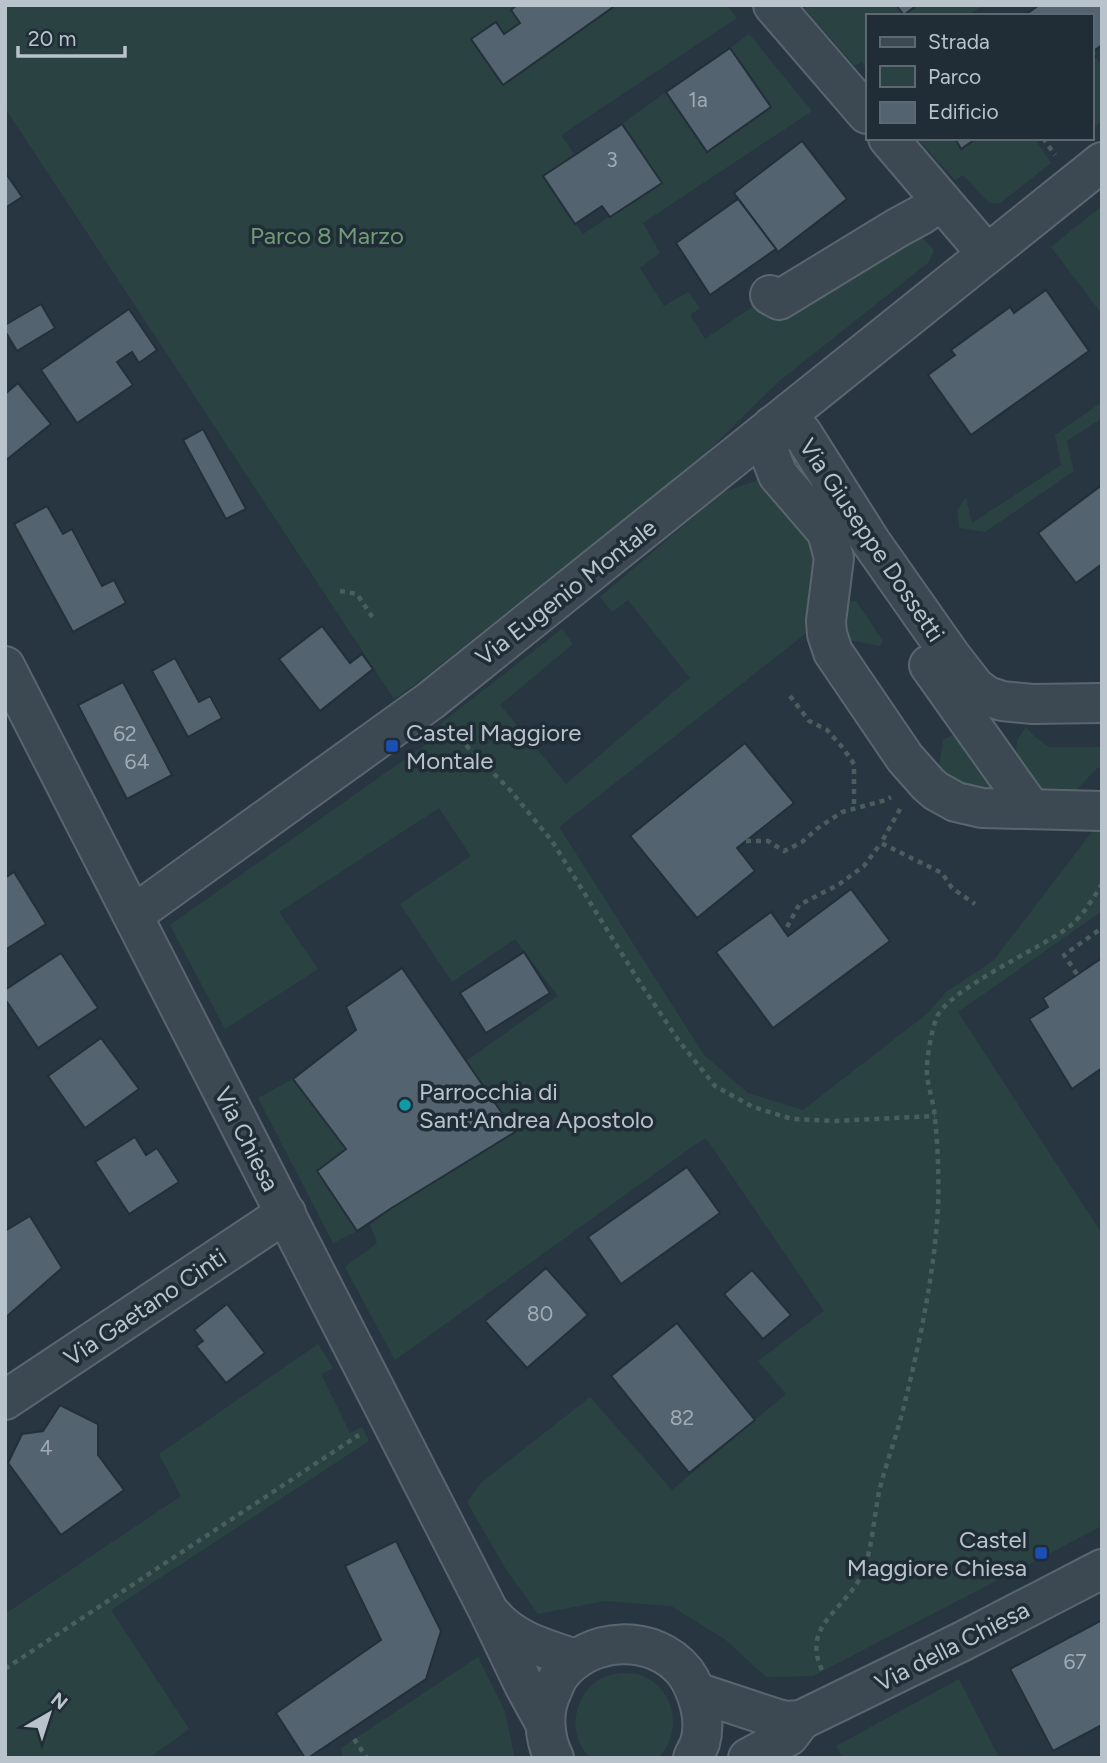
<svg xmlns="http://www.w3.org/2000/svg" width="1107" height="1763" font-family="Figtree,sans-serif">
  <rect width="100%" height="100%" fill="#283642"/>
  <g fill="#2a4342">
    <polygon points="5,5 727,5 737,18 561,135 575,155 543,177 583,234 661,183 622,124 666,92 707,152 770,108 730,48 749,34 812,111 643,223 660,253 640,268 664,306 688,292 700,308 690,315 705,339 897,209 934,250 929,262 778,382 699,460 417,683 394,699 5,108"/>
    <polygon points="808,5 896,5 904,15 917,5 983,5 967,16 867,16 867,69 862,62 855,66 805,9"/>
    <polygon points="1095,57 1102,65 1102,121 1091,130 1091,60"/>
    <polygon points="917,138 955,138 961,149 977,138 1034,138 1051,163 1000,203 989,203 963,175 955,180"/>
    <polygon points="1102,206 1102,314 1051,247"/>
    <polygon points="1102,402 1102,418 1067,441 1074,471 985,532 959,528 957,511 966,497 972,523 1061,465 1055,435"/>
    <polygon points="759,480 787,501 821,562 814,627 559,827 704,1055 748,1093 803,1110 928,1013 946,992 993,961 1095,828 1102,829 1102,911 958,1012 1102,1234 1102,1526 813,1676 766,1677 726,1640 671,1606 604,1601 538,1614 504,1566 467,1502 481,1483 590,1397 672,1490 786,1394 758,1361 824,1311 706,1138 696,1144 395,1360 345,1267 377,1243 370,1225 390,1209 515,1132 466,1061 558,996 515,939 452,982 400,904 471,856 439,808 279,912 318,969 225,1029 170,925 428,743 427,734 562,629 573,644 500,705 566,784 690,678 628,600 612,612 600,597 723,492"/>
    <polygon points="856,601 883,641 880,646 840,638 844,602"/>
    <polygon points="1026,727 1034,736 1049,747 1102,747 1102,768 1097,768 1071,796 1041,795 1016,756 1017,740"/>
    <polygon points="960,731 998,785 985,797 938,773 943,740"/>
    <polygon points="293,1079 346,1149 317,1171 357,1231 333,1243 258,1098"/>
    <polygon points="318,1344 333,1368 321,1374 350,1433 362,1427 369,1441 111,1610 189,1729 149,1758 5,1758 5,1614 181,1496 159,1454"/>
    <polygon points="478,1657 505,1711 514,1755 512,1758 343,1758 341,1748"/>
    <path d="M620,1673C625,1673 631,1673 637,1674C674,1684 685,1732 658,1758H590C587,1753 582,1749 580,1744C569,1720 579,1689 604,1677C609,1675 615,1674 620,1673Z"/>
    <polygon points="959,1679 999,1758 843,1758 836,1746"/>
  </g>
  <g fill="#53636f" stroke="#232f39" stroke-width="2">
    <polygon points="517,5 616,5 503,85 471,39 496,22 504,34 520,23 511,10"/>
    <polygon points="896,5 917,5 904,15"/>
    <polygon points="1039,5 1102,5 1102,45 1092,52 1095,57 1091,60 1091,16 1024,16"/>
    <polygon points="730,48 771,107 707,152 666,92"/>
    <polygon points="622,124 662,183 610,217 602,206 575,224 543,176"/>
    <polygon points="955,138 977,138 961,149"/>
    <polygon points="802,141 847,199 778,252 734,193"/>
    <polygon points="5,172 22,197 5,208"/>
    <polygon points="738,199 776,249 710,295 676,243"/>
    <polygon points="1046,290 1089,351 971,435 928,375 955,355 951,350 1010,307 1014,313"/>
    <polygon points="41,304 55,328 17,351 5,331 5,325"/>
    <polygon points="129,309 157,350 139,363 132,352 117,362 133,385 77,423 41,370"/>
    <polygon points="18,383 51,424 5,461 5,394"/>
    <polygon points="203,429 246,509 226,519 183,440"/>
    <polygon points="1102,485 1102,564 1076,583 1038,533"/>
    <polygon points="47,506 63,534 72,529 102,586 114,580 126,603 73,632 14,524"/>
    <polygon points="322,626 350,663 362,654 373,669 320,711 279,659"/>
    <polygon points="175,658 199,702 210,696 222,718 188,737 152,671"/>
    <polygon points="123,682 172,775 127,799 78,705"/>
    <polygon points="745,743 794,803 737,848 755,871 697,918 630,836"/>
    <polygon points="14,872 46,924 5,950 5,878"/>
    <polygon points="851,889 890,941 773,1028 716,952 771,912 788,936"/>
    <polygon points="524,952 550,993 486,1033 460,993"/>
    <polygon points="61,953 98,1008 38,1048 5,999 5,990"/>
    <polygon points="1102,958 1102,1068 1072,1089 1029,1019 1048,1007 1043,998"/>
    <polygon points="402,968 515,1132 390,1209 357,1231 317,1171 346,1149 293,1079 356,1030 346,1007"/>
    <polygon points="101,1038 139,1089 85,1128 48,1076"/>
    <polygon points="135,1137 146,1155 157,1148 179,1182 129,1214 95,1162"/>
    <polygon points="687,1167 720,1213 621,1284 588,1237"/>
    <polygon points="30,1216 62,1268 5,1318 5,1231"/>
    <polygon points="546,1268 588,1315 527,1368 485,1321"/>
    <polygon points="752,1270 791,1315 763,1339 724,1294"/>
    <polygon points="227,1304 265,1353 226,1383 196,1346 203,1341 194,1330"/>
    <polygon points="677,1323 755,1420 689,1473 611,1376"/>
    <polygon points="60,1405 98,1424 98,1455 124,1490 61,1535 8,1463 22,1434 43,1431"/>
    <polygon points="396,1541 441,1631 426,1679 308,1758 305,1758 276,1713 381,1640 345,1566"/>
    <polygon points="1102,1620 1102,1725 1053,1751 1010,1669"/>
  </g>
  <g fill="none" stroke-linecap="round" stroke-linejoin="round">
    <defs>
      <g id="minor">
        <polyline points="773,5 867,114"/>
        <polyline points="888,138 987,254"/>
        <polyline points="770,295 779,300 897,228 921,215 941,201"/>
        <polyline points="929,665 1031,809"/>
        <polyline points="5,666 489,1612 524,1685 545,1723"/>
        <polyline points="1102,703 1033,704 1002,701 987,696 975,687 951,656 871,542 802,433 789,429 772,426 769,452 778,475 827,532 834,558 826,621 827,634 833,652 905,758 928,784 936,791 956,802 982,808 1102,811"/>
        <polyline points="133,915 430,701 1102,162"/>
        <polyline points="5,1400 286,1213"/>
        <path d="M493,1616C514,1641 546,1649 576,1659"/>
        <polyline points="696,1692 784,1721 801,1720 963,1641 1102,1569"/>
        <path d="M554,1758C544,1738 542,1711 552,1691C554,1686 556,1681 559,1676C588,1636 654,1633 685,1672C693,1683 697,1694 700,1706C703,1718 703,1732 700,1743C698,1748 695,1753 693,1758"/>
        <polyline points="748,1758 789,1736 801,1720"/>
      </g>
    </defs>
    <use href="#minor" stroke="#5a666f" stroke-width="42"/>
    <g stroke="#485f5e" stroke-width="4.5" stroke-dasharray="5 5" stroke-linecap="butt">
      <polyline points="1043,138 1055,155"/>
      <polyline points="340,591 357,594 375,621"/>
      <polyline points="790,696 809,721 827,730 843,748 854,764 854,809"/>
      <polyline points="452,731 510,790 552,841 640,983 679,1041 715,1086 753,1107 792,1119 835,1121 935,1116"/>
      <polyline points="900,809 881,843 942,873 952,888 975,904"/>
      <polyline points="746,841 768,841 784,851 802,842 818,828 842,812 886,800 891,797"/>
      <polyline points="787,927 799,905 838,885 864,866 881,843"/>
      <polyline points="1077,974 1064,955 1102,928"/>
      <polyline points="5,1669 359,1435"/>
      <path d="M822,1670C802,1628 840,1612 859,1580C871,1561 874,1516 879,1492C886,1463 897,1435 904,1406C920,1341 934,1275 938,1208C939,1178 938,1147 935,1118C934,1104 929,1090 927,1076C926,1060 931,1033 936,1019C946,990 1042,948 1070,926C1083,915 1093,899 1102,884"/>
      <polyline points="354,1739 367,1758"/>
    </g>
    <use href="#minor" stroke="#3c4852" stroke-width="38"/>
  </g>
  <g fill="#1a4fb4" stroke="#202d37" stroke-width="2.5">
    <rect x="385" y="739" width="14" height="14" rx="3.5"/>
    <rect x="1034" y="1546" width="14" height="14" rx="3.5"/>
  </g>
  <circle fill="#0f9aa8" stroke="#202d37" stroke-width="2.5" cx="405" cy="1105" r="7"/>
  <g text-anchor="middle" dominant-baseline="central" stroke-width="7" stroke-linejoin="round" paint-order="stroke">
    <g font-size="21" fill="#a0abb4">
      <text x="698" y="99">1a</text>
      <text x="612" y="159">3</text>
      <text x="125" y="733">62</text>
      <text x="137" y="761">64</text>
      <text x="540" y="1313">80</text>
      <text x="682" y="1417">82</text>
      <text x="46" y="1447">4</text>
      <text x="1075" y="1661">67</text>
    </g>
    <g font-size="24" fill="#719c75" stroke="#202d37">
      <text x="327" y="235">Parco 8 Marzo</text>
    </g>
    <g font-size="24" fill="#b9c3cb" stroke="#202d37">
      <text transform="translate(872 540) rotate(56)">Via Giuseppe Dossetti</text>
      <text transform="translate(566 592) rotate(-38)">Via Eugenio Montale</text>
      <text transform="translate(247 1139) rotate(63)">Via Chiesa</text>
      <text transform="translate(145 1307) rotate(-34)">Via Gaetano Cinti</text>
      <text transform="translate(952 1646) rotate(-27)">Via della Chiesa</text>
    </g>
    <g font-size="24" fill="#b9c3cb" stroke="#202d37" text-anchor="start">
      <text x="406" y="732">Castel Maggiore<tspan x="406" dy="28">Montale</tspan></text>
      <text x="419" y="1091">Parrocchia di<tspan x="419" dy="28">Sant'Andrea Apostolo</tspan></text>
      <text x="1027" y="1539" text-anchor="end">Castel<tspan x="1027" dy="28">Maggiore Chiesa</tspan></text>
    </g>
  </g>
  <rect width="1107" height="1763" fill="none" stroke="#b9c3cb" stroke-width="14"/>
  <rect x="866" y="14" width="228" height="126" fill="#202d37" stroke="#5d6972" stroke-width="2"/>
  <rect x="880" y="37" width="35" height="10" fill="#3c4852" stroke="#5d6972" stroke-width="2"/>
  <text x="928" y="49" font-size="21" fill="#b9c3cb">Strada</text>
  <rect x="880" y="66" width="35" height="21" fill="#2a4342" stroke="#5d6972" stroke-width="2"/>
  <text x="928" y="84" font-size="21" fill="#b9c3cb">Parco</text>
  <rect x="880" y="102" width="35" height="21" fill="#53636f" stroke="#5d6972" stroke-width="2"/>
  <text x="928" y="119" font-size="21" fill="#b9c3cb">Edificio</text>
  <g transform="translate(49 1714) rotate(39)" stroke="#202d37" stroke-width="5" paint-order="stroke">
  <path d="M0-5L12 26L0 18L-12 26Z" fill="#b9c3cb"/>
  <text y="-10" font-size="19" font-weight="bold" text-anchor="middle" fill="#b9c3cb">N</text>
  </g>
  <path d="M18 46v10h107v-10" fill="none" stroke="#b9c3cb" stroke-width="3.5"/>
  <text x="28" y="46" font-size="21" fill="#b9c3cb" stroke="#202d37" stroke-width="5" paint-order="stroke">20 m</text>
</svg>
